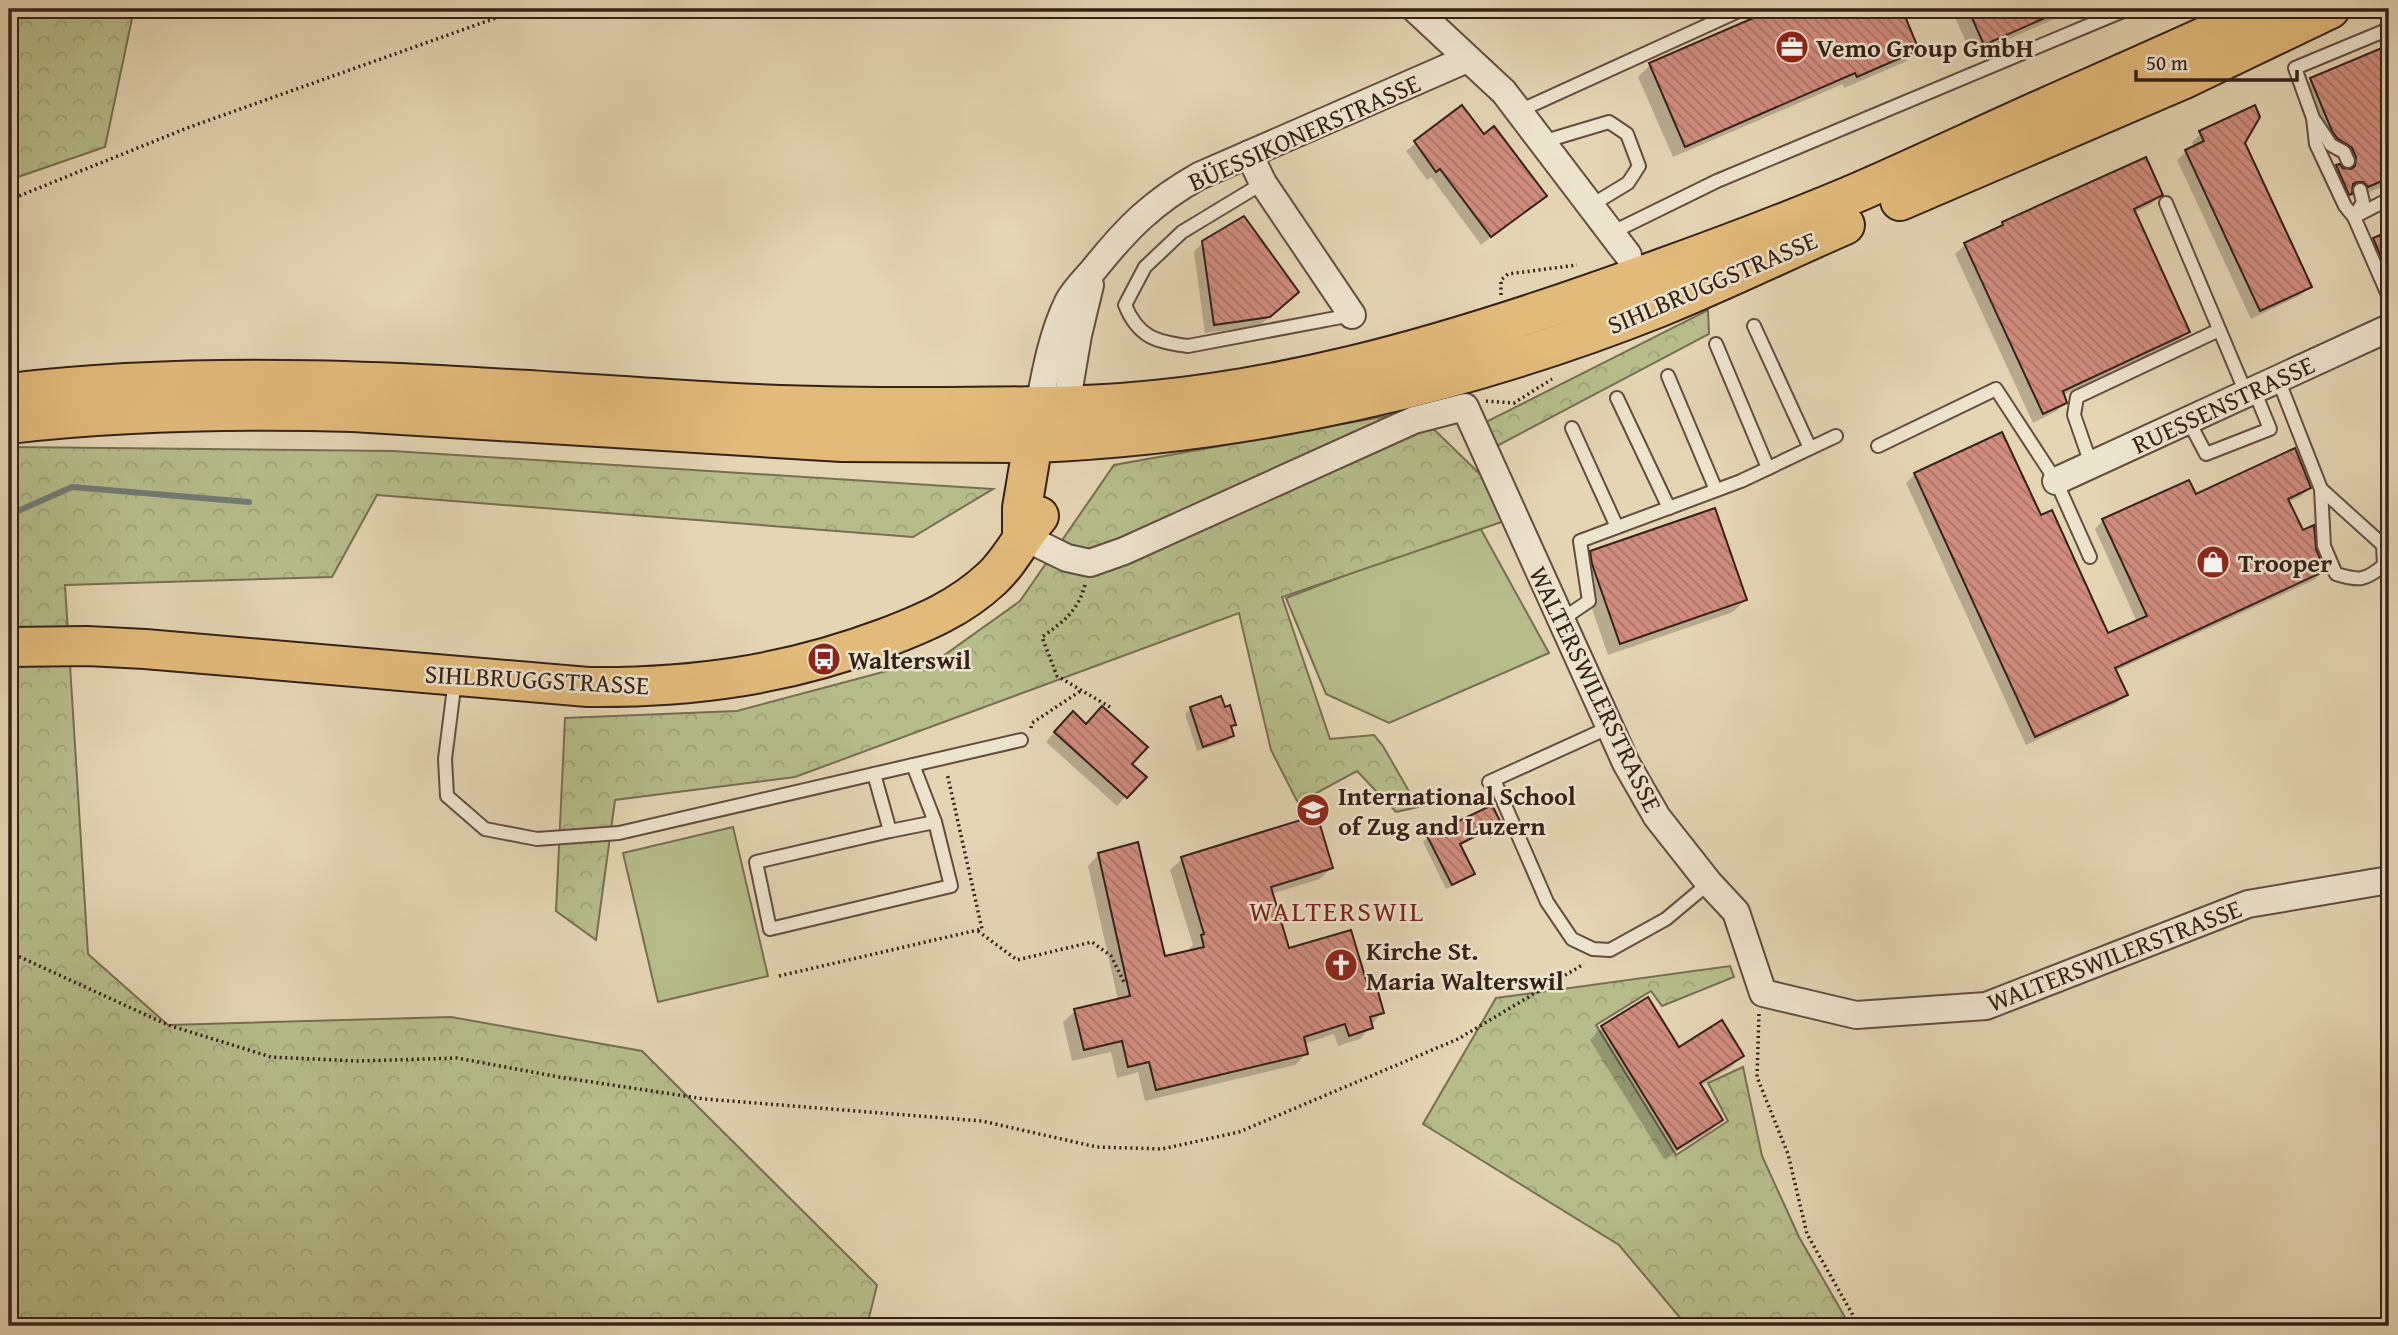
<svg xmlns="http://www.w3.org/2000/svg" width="2398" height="1335" font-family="'Gentium Book Plus',serif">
  <defs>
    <pattern id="forest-crowns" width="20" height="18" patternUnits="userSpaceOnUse" patternTransform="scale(1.75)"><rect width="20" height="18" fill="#b6bd8b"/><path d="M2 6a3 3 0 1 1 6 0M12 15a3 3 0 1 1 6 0" fill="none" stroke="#9da277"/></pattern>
    <pattern id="building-back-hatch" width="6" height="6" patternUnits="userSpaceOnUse" patternTransform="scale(1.75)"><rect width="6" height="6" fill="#d18c7d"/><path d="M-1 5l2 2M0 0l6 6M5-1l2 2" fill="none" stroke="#aa7265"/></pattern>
  </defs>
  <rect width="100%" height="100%" fill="#e4d5b3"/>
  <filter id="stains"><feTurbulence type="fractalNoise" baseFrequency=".00286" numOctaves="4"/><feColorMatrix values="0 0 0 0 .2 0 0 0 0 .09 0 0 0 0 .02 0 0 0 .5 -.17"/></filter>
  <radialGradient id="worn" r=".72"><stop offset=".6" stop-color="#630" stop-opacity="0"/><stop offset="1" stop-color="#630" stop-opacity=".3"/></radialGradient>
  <g fill="#b6bd8b" stroke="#766f52" stroke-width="2">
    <polygon points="1478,524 1549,653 1389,723 1326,694 1286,598"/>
    <polygon points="733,827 768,976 658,1002 623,853"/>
  </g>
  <g fill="url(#forest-crowns)" stroke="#766f52" stroke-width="2">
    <polygon points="9,9 134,9 105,147 9,180"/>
    <polygon points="1708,310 1709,334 1493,448 1484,423"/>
    <polygon points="1415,411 1522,515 1282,597 1330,739 1374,735 1383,746 1418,807 1396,812 1357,771 1298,803 1271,750 1239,613 795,777 615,800 596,940 556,911 565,718 737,711 943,656 1020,601 1114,465"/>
    <polygon points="9,447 393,451 993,489 913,537 377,495 332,577 65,585 88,954 168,1025 451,1017 642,1051 877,1285 867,1326 9,1326"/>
    <polygon points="1730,966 1734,977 1662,1006 1651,991 1596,1025 1676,1155 1728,1121 1708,1083 1743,1067 1762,1156 1799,1237 1850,1326 1687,1326 1619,1245 1423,1124 1496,998"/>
  </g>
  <g fill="#0003">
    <polygon points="1779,9 1900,9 1917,50 1905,62 1844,88 1843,84 1673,157 1638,77 1650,65"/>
    <polygon points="1951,9 2077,9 1972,55"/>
    <polygon points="2389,47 2389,184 2355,198 2350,193 2337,206 2325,179 2337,167 2345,171 2340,160 2325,150 2299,92 2311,80"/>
    <polygon points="1462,108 1483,136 1544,196 1481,245 1431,177 1427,180 1406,151"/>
    <polygon points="2201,133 2243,143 2310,286 2301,295 2251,319 2177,160 2186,152 2194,148 2192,142"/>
    <polygon points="2161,195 2151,204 2134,213 2188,331 2179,341 2063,395 2065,403 2055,412 2033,423 1955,254 1965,245 1998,229 2003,224"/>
    <polygon points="2389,233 2389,302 2365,248 2374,239"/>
    <polygon points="1203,242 1288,301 1259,326 1205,333 1194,252"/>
    <polygon points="1915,474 2040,518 2107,636 2137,622 2095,529 2103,520 2195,496 2309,488 2300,497 2288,502 2323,571 2314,580 2115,671 2126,694 2117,703 2026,745 1906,483"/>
    <polygon points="1591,552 1745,600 1733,612 1608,655 1581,577 1579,565"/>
    <polygon points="1191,708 1234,724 1230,728 1232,736 1227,742 1197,751 1185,714"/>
    <polygon points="1064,722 1130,765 1144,777 1117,806 1046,742"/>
    <polygon points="1499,823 1494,828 1459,846 1472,873 1467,879 1446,889 1423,842 1428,837"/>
    <polygon points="1099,854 1164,958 1191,952 1190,948 1193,945 1170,870 1182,859 1331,868 1320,879 1271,894 1288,950 1368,993 1382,1012 1360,1039 1338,1046 1334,1034 1304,1044 1306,1054 1295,1065 1145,1101 1138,1072 1117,1078 1111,1052 1072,1061 1063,1022 1075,1011 1118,1000 1088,866"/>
    <polygon points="1602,1028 1678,1050 1742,1056 1730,1068 1700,1086 1721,1120 1709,1132 1664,1159 1590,1040"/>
  </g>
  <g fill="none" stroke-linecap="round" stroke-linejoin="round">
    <polyline stroke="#717b76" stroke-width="6" points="9,515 72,487 249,502"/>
  </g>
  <g fill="url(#building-back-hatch)" stroke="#362118" stroke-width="2">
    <polygon points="1774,9 1902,9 1919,50 1857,77 1855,73 1685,147 1649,63"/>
    <polygon points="1968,9 2065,9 1984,45"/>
    <polygon points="2389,45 2389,178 2368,187 2363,182 2357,182 2353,184 2352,194 2349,195 2336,165 2340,164 2343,168 2351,169 2355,166 2356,157 2352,148 2337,138 2332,131 2310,78"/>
    <polygon points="1462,105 1484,134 1494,126 1547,196 1491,237 1440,169 1436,172 1414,141"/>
    <polygon points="2255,105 2260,117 2245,143 2312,287 2260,311 2185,150 2204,141 2199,131"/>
    <polygon points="2146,157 2163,195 2134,209 2190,332 2063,391 2067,403 2043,414 1964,243 2003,225 2002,222"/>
    <polygon points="1244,216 1299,292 1270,317 1214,325 1202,241"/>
    <polygon points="2389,231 2389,276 2373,238"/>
    <polygon points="2002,432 2041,515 2052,510 2108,633 2147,616 2102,519 2189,480 2196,494 2295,448 2311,488 2288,499 2303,530 2314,525 2316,549 2325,571 2115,668 2128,695 2035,737 1914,473"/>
    <polygon points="1715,508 1747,600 1620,644 1592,564 1590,551"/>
    <polygon points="1221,696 1225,707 1230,705 1236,725 1231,726 1234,736 1203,747 1190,707"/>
    <polygon points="1102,706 1148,747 1132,764 1147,777 1127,798 1054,732 1073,711 1086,724"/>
    <polygon points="1492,805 1501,823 1460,844 1475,874 1452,885 1427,836"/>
    <polygon points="1317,815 1333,868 1271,887 1289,948 1351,930 1369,990 1377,988 1384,1013 1370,1017 1373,1028 1349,1036 1345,1024 1304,1037 1308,1054 1156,1090 1149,1062 1128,1067 1122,1041 1084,1050 1074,1009 1130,996 1098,853 1138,842 1165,956 1204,947 1201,935 1204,934 1181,857"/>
    <polygon points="1648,997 1679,1047 1722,1020 1744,1056 1700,1083 1723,1120 1677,1149 1601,1026"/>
  </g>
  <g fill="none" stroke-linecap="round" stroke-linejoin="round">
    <defs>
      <g id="service">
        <polyline points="1519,111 1743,9"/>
        <polyline points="2315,121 2331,145 2344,152 2348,161"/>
        <polyline points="1542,142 1609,122 1627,134 1639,166 1628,183 1590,206"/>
        <path d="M1263,183L1182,232L1145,267L1125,305C1138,337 1156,342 1188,346L1352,315"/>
        <polyline points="2360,190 2363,202 2354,217 2345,206 2316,144 2313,118 2295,68 2389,29"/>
        <polyline points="2389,199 2354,217 2389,297"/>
        <polyline points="2166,203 2246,393"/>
        <polyline points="1611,233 1717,181 2123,11"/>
        <polyline points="1754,326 1810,448"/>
        <polyline points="1716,344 1768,468"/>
        <polyline points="1668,376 1716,490"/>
        <path d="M2278,379L2321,489L2324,546L2336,574C2359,581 2365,581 2384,565L2383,545L2321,489"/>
        <polyline points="1617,398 1669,508"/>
        <polyline points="2188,420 2206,454 2270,429 2254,390"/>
        <polyline points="1572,428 1617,527"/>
        <polyline points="1878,446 1996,389 2056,481 2090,557"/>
        <polyline points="2091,464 2074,415 2077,397 2219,330"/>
        <polyline points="1561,620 1589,601 1580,541 1741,481 1836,436"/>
        <polyline points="455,680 445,759 447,796 485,829 537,839 619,833 1021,740"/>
        <polyline points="874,774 890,831 756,862 770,929 951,886 935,822 913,765"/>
        <polyline points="1494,780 1547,902 1572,939 1593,949 1610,950 1666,919 1709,883"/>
        <polyline points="1489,782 1610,727"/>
        <polyline points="890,831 935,822"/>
      </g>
      <g id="minor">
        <polyline points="1415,9 1504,92 1628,255"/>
        <polyline points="1249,154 1263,183 1352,315"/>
        <path d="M1039,406C1046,370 1052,335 1068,302C1074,290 1086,279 1095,268C1127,228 1153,202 1199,176L1467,59"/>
        <polyline points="1066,406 1078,335 1090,285"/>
        <polyline points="2056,481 2389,328"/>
        <polyline points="1022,536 1067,558 1090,563 1124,551 1414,420 1465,407 1626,763 1657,817 1709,883 1736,912 1763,993 1856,1015 1986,1006 2248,904 2389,880"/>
      </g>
      <g id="primary">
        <polyline points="1900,201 2182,80 2330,9"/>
        <path d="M1035,443C1248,434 1462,386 1660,307C1722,282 1783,252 1845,225"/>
        <path d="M1022,536V508L1039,406C1252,406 1457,343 1654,271C1724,246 1793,220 1861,191C1925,163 1988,133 2051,105C2123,73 2194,42 2265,9"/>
        <path d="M9,647L87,646L145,649L588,687C694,688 786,675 885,638C924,623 960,608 991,579C1010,562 1022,536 1039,516"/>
      </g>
      <g id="motorway">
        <path d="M9,393C244,365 481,388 717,402C824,408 932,408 1039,406"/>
        <path d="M9,424C123,411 238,409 353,412L842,442L1035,443"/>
      </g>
    </defs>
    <use href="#service" stroke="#624e3f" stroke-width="16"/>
    <use href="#minor" stroke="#624e3f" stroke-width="30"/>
    <use href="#primary" stroke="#362118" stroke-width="42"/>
    <use href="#motorway" stroke="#362118" stroke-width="42"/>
    <g stroke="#362118" stroke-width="3.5" stroke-dasharray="2 3.5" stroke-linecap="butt">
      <polyline points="9,200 187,128 521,9"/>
      <polyline points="1501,295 1501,280 1508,274 1577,265"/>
      <polyline points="1486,401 1514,403 1552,379"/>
      <path d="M1085,585C1078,611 1063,622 1042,637L1057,676L1110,707"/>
      <polyline points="1031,728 1032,723 1082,690"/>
      <polyline points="978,931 1017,960 1092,942 1111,956 1124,982"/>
      <polyline points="9,952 168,1025 271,1057 358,1061 457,1058 559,1077 705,1099 982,1121 1097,1147 1162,1149 1239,1132 1458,1039 1584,964"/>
      <polyline points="779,976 982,929 947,773"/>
      <polyline points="1759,1014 1757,1077 1788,1154 1807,1234 1859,1326"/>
    </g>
    <use href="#service" stroke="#ede4ce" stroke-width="12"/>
    <use href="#minor" stroke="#ede4ce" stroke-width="26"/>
    <use href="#primary" stroke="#e2ba7a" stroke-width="38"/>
    <use href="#motorway" stroke="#e2ba7a" stroke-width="38"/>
  </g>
  <defs>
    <symbol id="office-disc" viewBox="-11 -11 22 22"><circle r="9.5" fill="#8f2418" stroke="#ede4ce"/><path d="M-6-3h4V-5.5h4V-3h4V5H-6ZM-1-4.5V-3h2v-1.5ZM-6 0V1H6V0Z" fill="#fff"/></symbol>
    <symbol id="shop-disc" viewBox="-11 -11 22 22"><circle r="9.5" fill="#8f2418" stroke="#ede4ce"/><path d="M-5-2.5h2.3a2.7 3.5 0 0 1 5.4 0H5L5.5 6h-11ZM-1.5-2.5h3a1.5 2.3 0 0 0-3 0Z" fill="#fff"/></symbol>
    <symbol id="bus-disc" viewBox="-11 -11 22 22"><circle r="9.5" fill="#8f2418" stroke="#ede4ce"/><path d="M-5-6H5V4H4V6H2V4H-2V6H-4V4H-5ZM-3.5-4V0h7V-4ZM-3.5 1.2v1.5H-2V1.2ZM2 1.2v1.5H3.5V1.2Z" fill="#fff"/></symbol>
    <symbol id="school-disc" viewBox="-11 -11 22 22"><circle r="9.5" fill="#8f2418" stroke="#ede4ce"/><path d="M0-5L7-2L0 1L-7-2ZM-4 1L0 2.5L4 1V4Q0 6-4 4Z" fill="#fff"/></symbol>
    <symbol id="church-disc" viewBox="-11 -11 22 22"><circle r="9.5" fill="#8f2418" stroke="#ede4ce"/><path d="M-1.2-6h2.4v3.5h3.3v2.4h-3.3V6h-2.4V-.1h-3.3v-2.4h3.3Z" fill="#fff"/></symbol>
  </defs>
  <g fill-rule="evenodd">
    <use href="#office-disc" x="1773" y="28" width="38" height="38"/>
    <use href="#shop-disc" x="2194" y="543" width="38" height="38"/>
    <use href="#bus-disc" x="805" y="640" width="38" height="38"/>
    <use href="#school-disc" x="1294" y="791" width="38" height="38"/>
    <use href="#church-disc" x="1322" y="946" width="38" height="38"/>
  </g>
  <g text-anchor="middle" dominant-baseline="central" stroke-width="5" stroke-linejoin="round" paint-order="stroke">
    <g font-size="26" font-weight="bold" fill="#362118" stroke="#ede4ce" text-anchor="start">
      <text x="1816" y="47">Vemo Group GmbH</text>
      <text x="2238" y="562">Trooper</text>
      <text x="848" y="659">Walterswil</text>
      <text x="1338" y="795">International School<tspan x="1338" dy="30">of Zug and Luzern</tspan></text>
      <text x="1366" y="950">Kirche St.<tspan x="1366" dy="30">Maria Walterswil</tspan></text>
    </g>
    <g font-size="26" fill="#362118" stroke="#ede4ce">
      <text transform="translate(1304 132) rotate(-24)">BÜESSIKONERSTRASSE</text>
      <text transform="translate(1712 282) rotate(-23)">SIHLBRUGGSTRASSE</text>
      <text transform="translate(2223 404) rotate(-25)">RUESSENSTRASSE</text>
      <text transform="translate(537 679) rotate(3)">SIHLBRUGGSTRASSE</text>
      <text transform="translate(1596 689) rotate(64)">WALTERSWILERSTRASSE</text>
      <text transform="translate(2114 955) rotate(-21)">WALTERSWILERSTRASSE</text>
    </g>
    <g font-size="28" letter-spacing="2" fill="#7a1f14" stroke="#ede4ce">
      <text x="1337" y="910">WALTERSWIL</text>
    </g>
  </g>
  <rect width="2398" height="1335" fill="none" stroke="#e4d5b3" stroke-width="35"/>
  <rect x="10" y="10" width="2377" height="1314" fill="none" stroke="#362118" stroke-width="3.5"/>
  <rect x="18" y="18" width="2363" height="1300" fill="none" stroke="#362118" stroke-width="2"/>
  <path d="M2136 70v10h161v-10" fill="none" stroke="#362118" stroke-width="3.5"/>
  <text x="2146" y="70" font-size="21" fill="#362118" stroke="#ede4ce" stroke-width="5" paint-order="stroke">50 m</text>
  <rect width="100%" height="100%" filter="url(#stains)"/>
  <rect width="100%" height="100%" fill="url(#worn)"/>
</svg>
